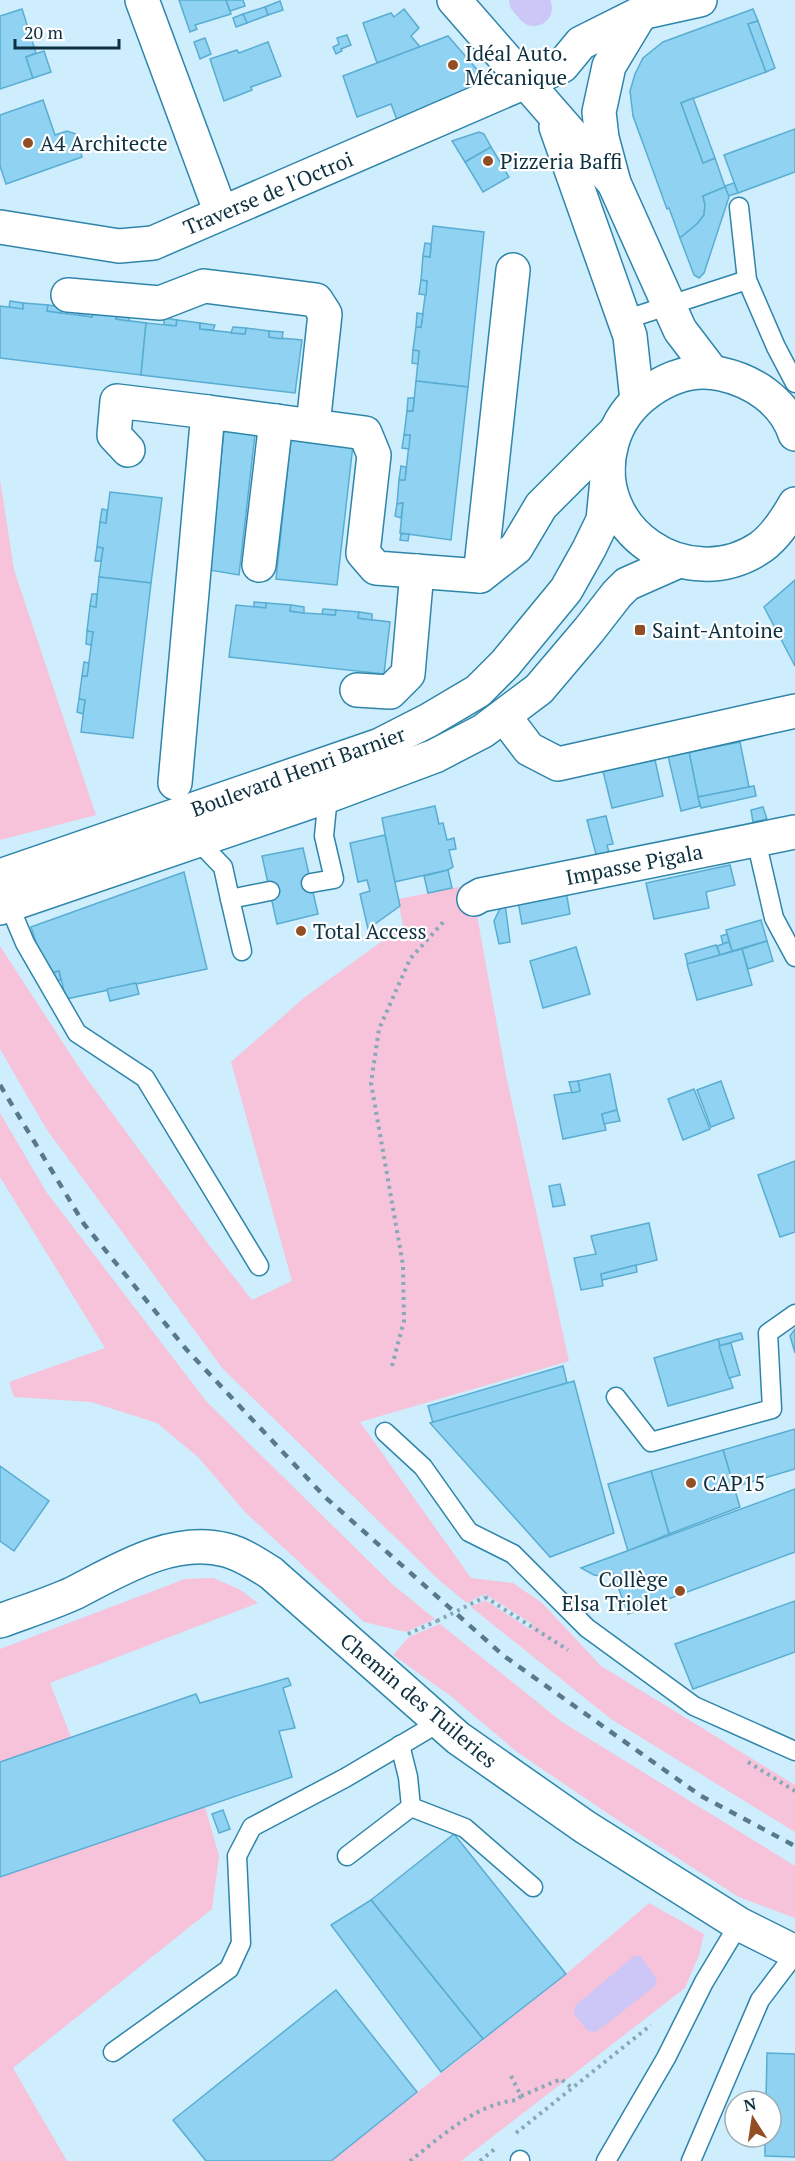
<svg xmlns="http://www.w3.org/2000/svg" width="795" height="2161" font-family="'PT Serif',serif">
  <rect width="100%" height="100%" fill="#ceedfd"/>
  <g fill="#f6c3da">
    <polygon points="0,479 14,570 96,815 0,840"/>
    <polygon points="469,885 474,899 507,1080 569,1361 360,1422 471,1578 513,1583 542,1603 601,1666 795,1785 795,1832 611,1719 471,1607 485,1600 531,1630 534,1625 485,1594 467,1603 441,1582 223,1369 47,1130 0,1049 0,946 82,1072 209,1245 252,1300 292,1281 231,1062 305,997 403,926 398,899"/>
    <polygon points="0,1113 47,1193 206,1401 392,1584 435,1619 406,1632 364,1622 245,1512 198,1457 157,1423 91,1402 14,1397 9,1382 105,1348 0,1177"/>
    <polygon points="213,1578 239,1589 258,1603 50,1683 71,1737 0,1762 0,1649 185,1579"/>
    <polygon points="440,1624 562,1722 795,1866 795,1918 739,1897 616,1819 517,1752 452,1697 393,1655 409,1637"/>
    <polygon points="205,1807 219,1856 212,1909 13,2068 67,2161 0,2161 0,1877"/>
    <polygon points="649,1903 704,1934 699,1955 685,1988 461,2161 331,2161 566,1974"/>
  </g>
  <polygon fill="#ccc7f6" points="634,1956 640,1956 657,1979 655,1986 596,2032 588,2031 574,2014 575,2006"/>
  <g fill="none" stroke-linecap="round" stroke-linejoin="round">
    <polyline stroke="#ccc7f6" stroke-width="36" points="527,0 534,8"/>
  </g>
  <g fill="#8fd2f2" stroke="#5aadd2" stroke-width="1.5">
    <polygon points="179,0 226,0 231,14 195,25 197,29 190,32"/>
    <polygon points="226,0 243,0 245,6 230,11"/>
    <polygon points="280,1 283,10 268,15 265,7"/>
    <polygon points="265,7 268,15 247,23 243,14"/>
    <polygon points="22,9 36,53 26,57 33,78 0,89 0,16"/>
    <polygon points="404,9 419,28 411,36 420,47 377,63 363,23 391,13 394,17"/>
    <polygon points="753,9 758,21 748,24 766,72 681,103 703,163 715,158 725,187 703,196 705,205 704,215 698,223 680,238 669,208 667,209 633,116 630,91 635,74 643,58 663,42"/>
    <polygon points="243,14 247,23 236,27 233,18"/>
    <polygon points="758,21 775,68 766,72 748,24"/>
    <polygon points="347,35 351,45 341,49 342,51 336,54 333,47 339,44 337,38"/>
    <polygon points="448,36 487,81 397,120 391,104 357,117 343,76"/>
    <polygon points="205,38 211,54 200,59 194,42"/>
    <polygon points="268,42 281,76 251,87 252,90 224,101 210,59 237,50 239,53"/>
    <polygon points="44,51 51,72 33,78 26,57"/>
    <polygon points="693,98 715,158 703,163 681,103"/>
    <polygon points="43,100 55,135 67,131 76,134 82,157 6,184 0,166 0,115"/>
    <polygon points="795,129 795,172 738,193 724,155"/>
    <polygon points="479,132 484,134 491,147 465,162 452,141"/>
    <polygon points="491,147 509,177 483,192 465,162"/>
    <polygon points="734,183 738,193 728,196 725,186"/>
    <polygon points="725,187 729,197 704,273 699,278 694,275 680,238 698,223 704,215 705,205 703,196"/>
    <polygon points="433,226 484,232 468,387 416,381 419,351 413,350 416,327 421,327 427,281 421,280 423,256 430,257"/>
    <polygon points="425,243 431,244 430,257 423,256"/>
    <polygon points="421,280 427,281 426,295 419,294"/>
    <polygon points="10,301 23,303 23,309 9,308"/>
    <polygon points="23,303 48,305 47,311 92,317 94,310 116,313 116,319 146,323 141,375 0,358 0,306 23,309"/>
    <polygon points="48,305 61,307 61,313 47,311"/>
    <polygon points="80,309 94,310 92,317 79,315"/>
    <polygon points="116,313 130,315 129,321 116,319"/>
    <polygon points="417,313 423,314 421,327 416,327"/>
    <polygon points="164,318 177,320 176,326 164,325"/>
    <polygon points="177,320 200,323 200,329 245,334 246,328 269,331 269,337 302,340 295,393 141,375 146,323 176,326"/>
    <polygon points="200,323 215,325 213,330 200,329"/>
    <polygon points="233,327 246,328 245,334 231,333"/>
    <polygon points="269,331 283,332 282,339 269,337"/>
    <polygon points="413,350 419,351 418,364 412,363"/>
    <polygon points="416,381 468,387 451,540 400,533 403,503 397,504 399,480 405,480 410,435 404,435 407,411 413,411"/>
    <polygon points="408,398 414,398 413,411 407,411"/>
    <polygon points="224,431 255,434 239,575 209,570"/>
    <polygon points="404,435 410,435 409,449 402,448"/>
    <polygon points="291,438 353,445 337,585 276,579"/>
    <polygon points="401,466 406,467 405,480 399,480"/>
    <polygon points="110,492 162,498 151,583 99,577 103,548 97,547 100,522 106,523"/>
    <polygon points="403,503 401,518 395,516 397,504"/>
    <polygon points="102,509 107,510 106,523 100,522"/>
    <polygon points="401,534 409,534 408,541 400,540"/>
    <polygon points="97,547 103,548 101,561 95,561"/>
    <polygon points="99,577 151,583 133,738 81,732 85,700 79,699 82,676 87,676 93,632 87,631 90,606 96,607"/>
    <polygon points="795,580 795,666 764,607"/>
    <polygon points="92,594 97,594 96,607 90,606"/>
    <polygon points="254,602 266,603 266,608 254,607"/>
    <polygon points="266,603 291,605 290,611 304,613 335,615 336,610 359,612 358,618 390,622 384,674 229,657 236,605 266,608"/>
    <polygon points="291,605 304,607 304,613 290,611"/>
    <polygon points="323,609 336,610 335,615 322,614"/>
    <polygon points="359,612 372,614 372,620 358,618"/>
    <polygon points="87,631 93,632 91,645 86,644"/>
    <polygon points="84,662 89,663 87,676 82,676"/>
    <polygon points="79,699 85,700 83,714 77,712"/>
    <polygon points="740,742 749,787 698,797 689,752"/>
    <polygon points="689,752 700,806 681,811 668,756"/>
    <polygon points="655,760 663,796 612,808 603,771"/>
    <polygon points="754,786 756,796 701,808 698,797"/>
    <polygon points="435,806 439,824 443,823 447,840 454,838 456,849 449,850 453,867 448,870 394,882 382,818"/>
    <polygon points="763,807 767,819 753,822 751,810"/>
    <polygon points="606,816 613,844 607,845 610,856 597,858 587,820"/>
    <polygon points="385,835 400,906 368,929 360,894 370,891 367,880 358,882 350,843"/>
    <polygon points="303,848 318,914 277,924 262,856"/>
    <polygon points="730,865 735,885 706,892 709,908 654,919 646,883"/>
    <polygon points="448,870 452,888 428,893 424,876"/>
    <polygon points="184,872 207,969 66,999 59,971 46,974 31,927"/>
    <polygon points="566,891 570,914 522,924 518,901"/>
    <polygon points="502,904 505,904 510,942 499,944 494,921"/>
    <polygon points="761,920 767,941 732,951 726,930"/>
    <polygon points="727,934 729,942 723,944 721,936"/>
    <polygon points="767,941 773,961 748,969 742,949"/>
    <polygon points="729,942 732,951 720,955 717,946"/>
    <polygon points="716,945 720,955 688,965 685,954"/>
    <polygon points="576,947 590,994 543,1008 530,961"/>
    <polygon points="742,949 752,985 697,1000 687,964"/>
    <polygon points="59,971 61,980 54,981 53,973"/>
    <polygon points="136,983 139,994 110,1001 107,989"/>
    <polygon points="610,1074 617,1110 602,1114 606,1130 563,1139 554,1095 580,1091 578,1081"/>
    <polygon points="578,1081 580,1091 572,1093 569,1082"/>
    <polygon points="721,1081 734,1118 711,1127 697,1090"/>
    <polygon points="694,1089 710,1129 683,1140 668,1099"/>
    <polygon points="617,1110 620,1121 604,1124 602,1114"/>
    <polygon points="795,1161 795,1232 780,1237 758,1175"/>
    <polygon points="560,1184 565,1205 553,1207 549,1186"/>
    <polygon points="649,1223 657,1260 601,1274 603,1286 581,1290 574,1258 596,1254 591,1236"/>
    <polygon points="636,1265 637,1272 602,1280 601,1274"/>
    <polygon points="795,1329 795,1353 790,1336"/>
    <polygon points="741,1333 743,1339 719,1346 718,1339"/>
    <polygon points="718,1339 733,1388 668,1406 654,1358"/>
    <polygon points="731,1343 740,1375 729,1378 719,1346"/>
    <polygon points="563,1366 567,1383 433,1423 428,1406"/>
    <polygon points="574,1381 614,1533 550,1557 430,1423"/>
    <polygon points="795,1429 795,1469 734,1487 723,1450"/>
    <polygon points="723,1450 740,1507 669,1534 651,1471"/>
    <polygon points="0,1466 49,1501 14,1551 0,1541"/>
    <polygon points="651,1471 669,1534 628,1551 608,1484"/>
    <polygon points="795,1489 795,1552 628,1614 613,1573 601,1576 594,1575 581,1568"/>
    <polygon points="795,1601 795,1652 693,1689 675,1644"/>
    <polygon points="288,1678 291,1685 283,1688 295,1728 279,1731 292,1777 0,1877 0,1762 196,1694 200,1703"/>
    <polygon points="223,1810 230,1829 219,1833 212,1814"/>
    <polygon points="454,1834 566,1974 483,2039 371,1900"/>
    <polygon points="371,1900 483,2039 441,2072 331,1925"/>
    <polygon points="336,1990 417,2092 331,2161 206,2161 173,2120"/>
    <polygon points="767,2053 795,2054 795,2157 765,2156 765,2137 771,2137 771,2101 766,2101"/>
  </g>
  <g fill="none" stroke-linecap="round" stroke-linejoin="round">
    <defs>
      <g id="lane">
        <polyline points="739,207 747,280 776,347 795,383"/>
        <polyline points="624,320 747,280"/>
        <polyline points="197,840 223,867 230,899 270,891"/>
        <polyline points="756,840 774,918 795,957"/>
        <polyline points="311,883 334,879 324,836 328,796"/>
        <polyline points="230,899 242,951"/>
        <polyline points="9,905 25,943 77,1033 145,1078 259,1266"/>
        <polyline points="616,1397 651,1442 772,1409 768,1333 795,1314"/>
        <polyline points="385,1432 423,1467 469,1532 513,1554 587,1628 694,1706 795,1751"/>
        <polyline points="400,1745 408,1777 411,1807 465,1828 533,1887"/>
        <polyline points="347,1856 411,1807"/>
        <polyline points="113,2052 229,1969 241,1943 237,1856 252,1827 345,1778 440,1722"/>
        <polyline points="520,2160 520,2161"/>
        <polyline points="606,2161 666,2058 704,1982 739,1924"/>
        <polyline points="691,2161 760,2000 795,1954"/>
      </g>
      <g id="street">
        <polyline points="142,0 221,213"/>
        <polyline points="614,183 602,138 599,112 609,66 641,13"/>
        <polyline points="0,227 119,246 153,243 562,66 581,43 641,13 700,0"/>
        <polyline points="68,295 160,303 204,286 316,300 325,314 313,425"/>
        <polyline points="128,450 114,435 117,401 208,412"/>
        <polyline points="259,565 276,421"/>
        <polyline points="480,576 513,270"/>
        <polyline points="357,690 390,692 408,674 417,571"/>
        <polyline points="504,716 529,749 558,764 795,711"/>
        <polyline points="175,783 208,412 365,433 374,455 363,553 376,568 480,576 516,548 541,506 615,432"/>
        <polyline points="474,899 481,895 795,832"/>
        <path d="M0,1621C24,1612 50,1604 74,1593C119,1570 173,1536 226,1550C242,1554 257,1564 271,1573L458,1738L585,1827L739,1924L795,1952"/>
      </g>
      <g id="secondary">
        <polyline points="454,0 614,183 680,330 712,372"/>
        <polyline points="556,127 630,336 637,400"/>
        <path d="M795,434C784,401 753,381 721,374C695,368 669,377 648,392C630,405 618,421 612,443C587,530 688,597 761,547C776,536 786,520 795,504"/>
        <polyline points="0,876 380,745 429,720 478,691 505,664 566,590 589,549 603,520 608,470"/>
        <polyline points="0,908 328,796 435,756 483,731 539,689 589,630 617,594 627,584 679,561"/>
      </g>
    </defs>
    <use href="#lane" stroke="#2f85a9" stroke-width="21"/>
    <use href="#street" stroke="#2f85a9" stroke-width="36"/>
    <use href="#secondary" stroke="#2f85a9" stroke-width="36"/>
    <g stroke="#87a8b7" stroke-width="4" stroke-dasharray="3 4.5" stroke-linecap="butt">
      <polyline points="392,1366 404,1321 403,1265 371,1083 379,1029 410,959 446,919"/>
      <polyline points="485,1597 568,1650"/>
      <polyline points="408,1634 437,1621"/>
      <polyline points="748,1762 795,1791"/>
      <polyline points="521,2096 561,2079 572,2088"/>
      <polyline points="516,2133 651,2025"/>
      <path d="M410,2161C441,2137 475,2104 517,2100L521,2096L510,2074"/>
      <polyline points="480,2161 496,2148"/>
    </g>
    <use href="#lane" stroke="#fff" stroke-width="18"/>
    <use href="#street" stroke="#fff" stroke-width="33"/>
    <use href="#secondary" stroke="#fff" stroke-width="33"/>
    <polyline stroke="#577989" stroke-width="4.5" stroke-dasharray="8 8" stroke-linecap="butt" points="0,1085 84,1224 186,1349 325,1497 504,1656 701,1796 795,1846"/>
    <polyline stroke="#87a8b7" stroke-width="4" stroke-dasharray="3 4.5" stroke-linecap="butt" points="437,1621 485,1597"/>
  </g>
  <g fill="#934f23" stroke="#fff" stroke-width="2">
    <circle cx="453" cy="65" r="6"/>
    <circle cx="28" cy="143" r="6"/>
    <circle cx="488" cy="161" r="6"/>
    <rect x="634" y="624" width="12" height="12" rx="3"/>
    <circle cx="301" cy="931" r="6"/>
    <circle cx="691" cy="1483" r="6"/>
    <circle cx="680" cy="1591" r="6"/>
  </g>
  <g text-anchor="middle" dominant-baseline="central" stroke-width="4.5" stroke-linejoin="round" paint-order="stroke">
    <g font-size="21" fill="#0d3140" stroke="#fff" text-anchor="start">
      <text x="465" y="53">Idéal Auto.<tspan x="465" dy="24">Mécanique</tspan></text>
      <text x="40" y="143">A4 Architecte</text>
      <text x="500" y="161">Pizzeria Baffi</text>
      <text x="652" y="630">Saint-Antoine</text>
      <text x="313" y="931">Total Access</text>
      <text x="703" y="1483">CAP15</text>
      <text x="668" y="1579" text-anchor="end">Collège<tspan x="668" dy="24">Elsa Triolet</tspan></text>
    </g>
    <g font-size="21" fill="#0d3140" stroke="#fff">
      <text transform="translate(268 193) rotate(-23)">Traverse de l'Octroi</text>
      <text transform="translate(298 771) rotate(-20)">Boulevard Henri Barnier</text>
      <text transform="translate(634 864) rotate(-11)">Impasse Pigala</text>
      <text transform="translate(419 1700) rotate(40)">Chemin des Tuileries</text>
    </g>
  </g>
  <g transform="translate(753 2119) rotate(348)"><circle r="28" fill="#ffffff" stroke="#9eadb3" stroke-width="1.5"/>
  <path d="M0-4.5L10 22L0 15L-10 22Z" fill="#934f23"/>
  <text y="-9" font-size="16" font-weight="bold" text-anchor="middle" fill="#0d3140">N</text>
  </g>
  <path d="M15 39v9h104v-9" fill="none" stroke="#0d3140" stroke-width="3"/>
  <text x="24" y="39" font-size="18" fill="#0d3140" stroke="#ffffff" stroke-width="4.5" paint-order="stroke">20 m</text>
</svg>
